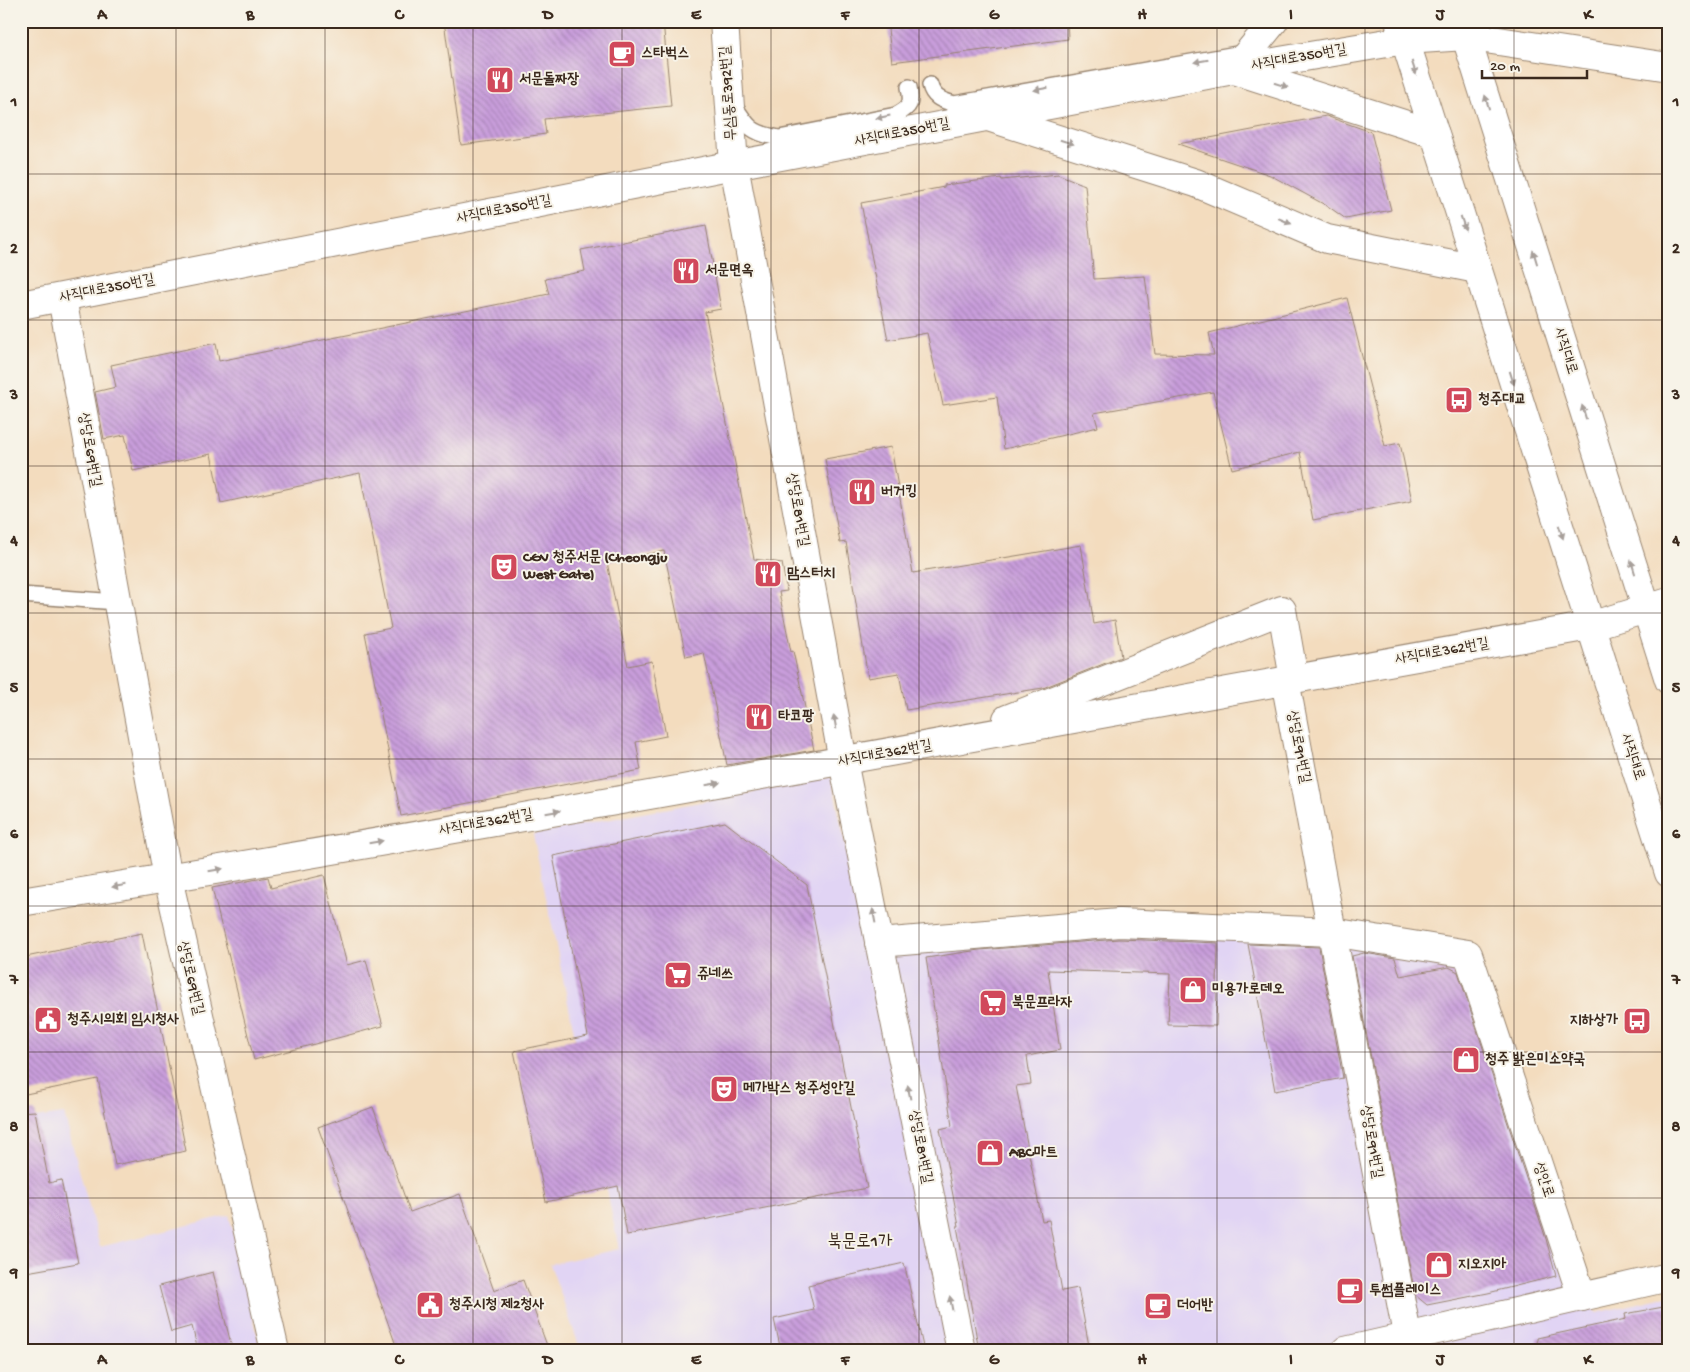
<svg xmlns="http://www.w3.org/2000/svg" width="1690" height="1372" font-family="'Gochi Hand','Poor Story',sans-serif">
  <defs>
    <pattern id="building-back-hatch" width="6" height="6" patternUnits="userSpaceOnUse" patternTransform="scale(1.25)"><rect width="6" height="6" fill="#c99edc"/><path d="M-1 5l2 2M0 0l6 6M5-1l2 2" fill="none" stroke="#a481b2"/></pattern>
  </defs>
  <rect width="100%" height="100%" fill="#f7f3e8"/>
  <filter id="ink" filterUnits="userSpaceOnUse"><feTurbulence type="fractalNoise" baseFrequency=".02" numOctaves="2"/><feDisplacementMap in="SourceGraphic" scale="10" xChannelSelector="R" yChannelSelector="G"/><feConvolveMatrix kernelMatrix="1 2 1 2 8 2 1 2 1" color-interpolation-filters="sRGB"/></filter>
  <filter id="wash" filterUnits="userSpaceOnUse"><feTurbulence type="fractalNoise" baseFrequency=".0096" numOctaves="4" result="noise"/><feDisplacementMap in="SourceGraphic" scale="20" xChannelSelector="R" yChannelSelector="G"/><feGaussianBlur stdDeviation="1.12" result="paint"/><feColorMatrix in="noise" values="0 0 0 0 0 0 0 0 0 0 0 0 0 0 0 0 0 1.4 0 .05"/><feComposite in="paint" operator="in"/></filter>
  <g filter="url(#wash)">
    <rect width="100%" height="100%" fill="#f3dcbe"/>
    <g fill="#e1d4f4">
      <polygon points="831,777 868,950 1070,932 1345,941 1463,960 1502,1067 1596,1313 1669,1296 1669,1351 581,1351 550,1264 619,1249 533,834"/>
      <polygon points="64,1114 100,1247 229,1215 261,1351 21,1351 21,1120"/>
    </g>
    <g id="blocks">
      <g fill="url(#building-back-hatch)">
        <polygon points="444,21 663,21 671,106 544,119 546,134 461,145"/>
        <polygon points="887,21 1067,21 1068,39 892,62"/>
        <polygon points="1326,116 1371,132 1391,210 1346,219 1329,207 1270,175 1178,144"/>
        <polygon points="1058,174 1085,185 1094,279 1145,276 1155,354 1214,355 1209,333 1347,298 1385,446 1400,443 1412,501 1313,520 1300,452 1232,469 1213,392 1094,413 1098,427 1004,449 997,397 943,405 927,333 888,340 861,203 944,187 944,185 1001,178 1002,180"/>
        <polygon points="706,226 721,309 705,312 754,559 782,563 787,591 779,592 791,652 793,651 814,750 727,765 704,653 686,657 664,551 607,562 628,666 652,661 666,736 636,742 641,770 401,816 365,633 391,628 360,473 221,503 211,454 133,471 125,435 104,439 95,392 116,387 111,365 216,343 219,361 549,294 545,279 585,271 581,250"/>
        <polygon points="891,447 913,573 1081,545 1094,624 1115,620 1121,657 1043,688 906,710 899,673 868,678 846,542 840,543 825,459"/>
        <polygon points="725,822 807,885 867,1188 627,1235 618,1186 546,1202 514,1051 588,1036 553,856"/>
        <polygon points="324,875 347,965 366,960 383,1026 254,1060 212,888 268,877 271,888"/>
        <polygon points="142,933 186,1151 115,1165 98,1079 21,1095 21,958"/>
        <polygon points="1119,939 1218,943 1216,1026 1168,1025 1170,974 1048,970 1060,1050 1027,1056 1031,1084 1016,1086 1042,1221 1049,1220 1062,1291 1078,1288 1090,1351 979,1351 957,1226 959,1226 940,1129 952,1126 926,958 979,950"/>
        <polygon points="1248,944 1319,947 1343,1078 1275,1091"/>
        <polygon points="1364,953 1395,958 1400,976 1449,967 1458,972 1546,1239 1556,1276 1488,1293 1427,1305 1415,1295 1352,956"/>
        <polygon points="373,1107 410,1212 460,1194 494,1291 523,1280 549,1351 398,1351 318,1127"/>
        <polygon points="35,1111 49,1183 61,1180 78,1263 21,1273 21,1112"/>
        <polygon points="904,1263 924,1351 781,1351 774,1319 814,1310 808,1285"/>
        <polygon points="213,1272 231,1344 198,1351 192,1326 171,1332 159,1286"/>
        <polygon points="1669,1306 1669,1351 1538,1351 1537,1338 1626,1319 1625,1314"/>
      </g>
    </g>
  </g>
  <g filter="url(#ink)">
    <use href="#blocks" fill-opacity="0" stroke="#97836e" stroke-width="1"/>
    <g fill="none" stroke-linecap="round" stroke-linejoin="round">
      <defs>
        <g id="lane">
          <path d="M930,85C933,98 942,100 954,104L1248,52"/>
          <path d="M734,105C748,128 752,133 779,138L896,115C911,107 912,103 909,87"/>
          <polyline points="21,595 117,602"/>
        </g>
        <g id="street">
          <polyline points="724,21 734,165 843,761 961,1351"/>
          <polyline points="1274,21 1234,70 1435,134"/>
          <polyline points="991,118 1196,183 1327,239 1477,269"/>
          <polyline points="62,298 168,878 275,1351"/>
          <polyline points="21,305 734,165 1280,61 1405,40 1466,36 1669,67"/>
          <polyline points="1285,680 1410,1351"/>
          <polyline points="1007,719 1282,610 1294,679"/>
          <path d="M21,902C545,817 1068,719 1590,626L1669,602"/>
          <polyline points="879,943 1119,923 1332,932 1468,954 1582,1297"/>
          <polyline points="1345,1351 1669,1277"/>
        </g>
        <g id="secondary">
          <polyline points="1399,21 1669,873"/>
          <polyline points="1461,21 1669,680"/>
        </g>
      </defs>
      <use href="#lane" stroke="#97836e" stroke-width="18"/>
      <use href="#street" stroke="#97836e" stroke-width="30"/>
      <use href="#secondary" stroke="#97836e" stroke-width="30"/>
      <use href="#lane" stroke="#fff" stroke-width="15"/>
      <use href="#street" stroke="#fff" stroke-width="28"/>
      <use href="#secondary" stroke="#fff" stroke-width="28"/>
    </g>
    <defs><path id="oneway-solid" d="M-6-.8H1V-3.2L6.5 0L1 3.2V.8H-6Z" transform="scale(1.25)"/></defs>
    <g fill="#a79f9a">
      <use href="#oneway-solid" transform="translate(1201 61) rotate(170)"/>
      <use href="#oneway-solid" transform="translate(1414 68) rotate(72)"/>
      <use href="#oneway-solid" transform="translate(1281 85) rotate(18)"/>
      <use href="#oneway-solid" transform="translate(1041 89) rotate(170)"/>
      <use href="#oneway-solid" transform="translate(1487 102) rotate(-107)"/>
      <use href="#oneway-solid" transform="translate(883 117) rotate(169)"/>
      <use href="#oneway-solid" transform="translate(1067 142) rotate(18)"/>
      <use href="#oneway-solid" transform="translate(1285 221) rotate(23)"/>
      <use href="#oneway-solid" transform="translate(1463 223) rotate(72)"/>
      <use href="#oneway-solid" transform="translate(1535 257) rotate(-107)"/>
      <use href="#oneway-solid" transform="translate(1512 378) rotate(72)"/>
      <use href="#oneway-solid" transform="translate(1584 412) rotate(-107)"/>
      <use href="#oneway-solid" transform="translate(1561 532) rotate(72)"/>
      <use href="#oneway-solid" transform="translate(1633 567) rotate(-107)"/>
      <use href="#oneway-solid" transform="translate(835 722) rotate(-100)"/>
      <use href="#oneway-solid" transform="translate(713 784) rotate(-10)"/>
      <use href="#oneway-solid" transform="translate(553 812) rotate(-10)"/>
      <use href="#oneway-solid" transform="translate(376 842) rotate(-10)"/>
      <use href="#oneway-solid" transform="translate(216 870) rotate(-10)"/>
      <use href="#oneway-solid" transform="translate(119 886) rotate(171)"/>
      <use href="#oneway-solid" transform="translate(874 916) rotate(-101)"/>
      <use href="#oneway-solid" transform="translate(909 1092) rotate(-101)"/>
      <use href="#oneway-solid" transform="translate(951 1303) rotate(-101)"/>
    </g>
  </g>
  <path fill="none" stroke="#3b2a1e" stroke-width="1" stroke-opacity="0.55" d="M176,21V1351M325,21V1351M473,21V1351M622,21V1351M771,21V1351M919,21V1351M1068,21V1351M1217,21V1351M1365,21V1351M1514,21V1351M21,174H1669M21,320H1669M21,466H1669M21,613H1669M21,759H1669M21,906H1669M21,1052H1669M21,1198H1669"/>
  <defs>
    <symbol id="cafe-square" viewBox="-11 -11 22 22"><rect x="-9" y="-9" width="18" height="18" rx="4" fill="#d1495b" stroke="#f7f3e8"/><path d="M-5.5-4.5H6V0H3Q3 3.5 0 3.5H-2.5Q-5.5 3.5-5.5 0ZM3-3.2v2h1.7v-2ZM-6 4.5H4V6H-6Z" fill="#fff"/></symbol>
    <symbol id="restaurant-square" viewBox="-11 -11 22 22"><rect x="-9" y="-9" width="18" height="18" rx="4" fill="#d1495b" stroke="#f7f3e8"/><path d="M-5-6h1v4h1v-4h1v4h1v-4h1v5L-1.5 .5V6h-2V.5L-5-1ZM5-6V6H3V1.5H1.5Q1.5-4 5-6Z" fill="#fff"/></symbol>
    <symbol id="bus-square" viewBox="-11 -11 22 22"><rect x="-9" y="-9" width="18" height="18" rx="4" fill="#d1495b" stroke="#f7f3e8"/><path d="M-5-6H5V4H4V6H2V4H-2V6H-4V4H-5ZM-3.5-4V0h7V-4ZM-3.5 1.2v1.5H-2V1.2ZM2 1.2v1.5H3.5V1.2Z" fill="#fff"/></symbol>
    <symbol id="theatre-square" viewBox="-11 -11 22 22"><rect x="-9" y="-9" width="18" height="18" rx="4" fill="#d1495b" stroke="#f7f3e8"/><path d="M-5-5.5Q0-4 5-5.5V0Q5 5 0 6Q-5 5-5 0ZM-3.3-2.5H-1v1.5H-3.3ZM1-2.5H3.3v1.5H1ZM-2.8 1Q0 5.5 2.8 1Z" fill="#fff"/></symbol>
    <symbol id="supermarket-square" viewBox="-11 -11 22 22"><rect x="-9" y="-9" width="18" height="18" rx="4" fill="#d1495b" stroke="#f7f3e8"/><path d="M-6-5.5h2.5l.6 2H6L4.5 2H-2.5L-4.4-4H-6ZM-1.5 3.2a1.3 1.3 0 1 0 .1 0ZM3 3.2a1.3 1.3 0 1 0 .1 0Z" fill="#fff"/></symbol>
    <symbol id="shop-square" viewBox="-11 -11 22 22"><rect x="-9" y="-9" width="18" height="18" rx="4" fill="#d1495b" stroke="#f7f3e8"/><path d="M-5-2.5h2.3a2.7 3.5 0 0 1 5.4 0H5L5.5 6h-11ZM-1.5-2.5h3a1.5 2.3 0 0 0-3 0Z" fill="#fff"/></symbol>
    <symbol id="civic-square" viewBox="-11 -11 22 22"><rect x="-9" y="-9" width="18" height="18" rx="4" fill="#d1495b" stroke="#f7f3e8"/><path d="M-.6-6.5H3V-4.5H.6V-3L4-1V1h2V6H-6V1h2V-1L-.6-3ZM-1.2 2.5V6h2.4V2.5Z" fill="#fff"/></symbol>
  </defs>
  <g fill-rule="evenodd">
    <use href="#cafe-square" x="606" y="38" width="32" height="32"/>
    <use href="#restaurant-square" x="484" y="64" width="32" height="32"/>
    <use href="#restaurant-square" x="670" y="255" width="32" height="32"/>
    <use href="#bus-square" x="1443" y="384" width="32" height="32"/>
    <use href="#restaurant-square" x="846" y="476" width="32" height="32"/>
    <use href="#theatre-square" x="488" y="551" width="32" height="32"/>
    <use href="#restaurant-square" x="752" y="558" width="32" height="32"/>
    <use href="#restaurant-square" x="743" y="701" width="32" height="32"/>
    <use href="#supermarket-square" x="662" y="959" width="32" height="32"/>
    <use href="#shop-square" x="1177" y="974" width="32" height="32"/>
    <use href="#supermarket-square" x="977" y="987" width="32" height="32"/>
    <use href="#civic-square" x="32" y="1004" width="32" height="32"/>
    <use href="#bus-square" x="1621" y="1005" width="32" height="32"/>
    <use href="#shop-square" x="1450" y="1044" width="32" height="32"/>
    <use href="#theatre-square" x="708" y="1073" width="32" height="32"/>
    <use href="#shop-square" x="974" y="1137" width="32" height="32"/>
    <use href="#shop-square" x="1423" y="1249" width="32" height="32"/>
    <use href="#cafe-square" x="1334" y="1275" width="32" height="32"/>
    <use href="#civic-square" x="414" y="1289" width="32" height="32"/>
    <use href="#cafe-square" x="1142" y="1290" width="32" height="32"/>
  </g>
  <g text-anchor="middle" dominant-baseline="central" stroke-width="4" stroke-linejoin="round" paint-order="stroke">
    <g font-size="15" font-weight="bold" fill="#3b2a1e" stroke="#f7f3e8" text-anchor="start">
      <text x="641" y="54">스타벅스</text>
      <text x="519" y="80">서문돌짜장</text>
      <text x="705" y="271">서문면옥</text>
      <text x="1478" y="400">청주대교</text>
      <text x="881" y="492">버거킹</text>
      <text x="523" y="558">CGV 청주서문 (Cheongju<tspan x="523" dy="17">West Gate)</tspan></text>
      <text x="787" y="574">맘스터치</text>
      <text x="778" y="717">타코팡</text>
      <text x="697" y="975">쥬네쓰</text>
      <text x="1212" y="990">미용가로데오</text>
      <text x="1012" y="1003">북문프라자</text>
      <text x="67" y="1020">청주시의회 임시청사</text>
      <text x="1618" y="1021" text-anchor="end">지하상가</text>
      <text x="1485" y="1060">청주 밝은미소약국</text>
      <text x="743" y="1089">메가박스 청주성안길</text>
      <text x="1009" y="1153">ABC마트</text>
      <text x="1458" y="1265">지오지아</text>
      <text x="1369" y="1291">투썸플레이스</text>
      <text x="449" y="1305">청주시청 제2청사</text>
      <text x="1177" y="1306">더어반</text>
    </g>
    <g font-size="15" fill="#3b2a1e" stroke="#f7f3e8">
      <text transform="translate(1299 58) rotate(-10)">사직대로350번길</text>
      <text transform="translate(729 93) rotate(-94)">무심동로392번길</text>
      <text transform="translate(902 133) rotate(-11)">사직대로350번길</text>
      <text transform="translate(504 210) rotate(-11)">사직대로350번길</text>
      <text transform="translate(107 289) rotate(-11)">사직대로350번길</text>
      <text transform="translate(1565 351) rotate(73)">사직대로</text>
      <text transform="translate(89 450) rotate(80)">상당로69번길</text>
      <text transform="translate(797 510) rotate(80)">상당로81번길</text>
      <text transform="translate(1442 652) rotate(-10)">사직대로362번길</text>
      <text transform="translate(1298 747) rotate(79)">상당로91번길</text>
      <text transform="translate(885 754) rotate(-10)">사직대로362번길</text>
      <text transform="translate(1632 757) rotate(72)">사직대로</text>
      <text transform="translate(486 823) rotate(-10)">사직대로362번길</text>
      <text transform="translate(190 978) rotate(77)">상당로69번길</text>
      <text transform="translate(1371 1142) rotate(80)">상당로91번길</text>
      <text transform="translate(920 1147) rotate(79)">상당로81번길</text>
      <text transform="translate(1543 1180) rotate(72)">성안로</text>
    </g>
    <g font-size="18" fill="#3b2a1e" stroke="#f7f3e8">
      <text x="860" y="1242">북문로1가</text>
    </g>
  </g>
  <rect width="1690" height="1372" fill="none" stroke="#f7f3e8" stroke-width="55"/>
  <path d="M1482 70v8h105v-8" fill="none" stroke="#3b2a1e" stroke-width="2.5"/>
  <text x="1490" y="70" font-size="15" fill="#3b2a1e" stroke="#f7f3e8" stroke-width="4" paint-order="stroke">20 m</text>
  <rect x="28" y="28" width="1634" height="1316" fill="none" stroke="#3b2a1e" stroke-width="2"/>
  <g font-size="16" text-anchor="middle" font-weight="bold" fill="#3b2a1e">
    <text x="102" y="19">A</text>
    <text x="250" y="19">B</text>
    <text x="399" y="19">C</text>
    <text x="548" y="19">D</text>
    <text x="696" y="19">E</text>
    <text x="845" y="19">F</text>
    <text x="994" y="19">G</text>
    <text x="1142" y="19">H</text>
    <text x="1291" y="19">I</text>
    <text x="1440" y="19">J</text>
    <text x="1588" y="19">K</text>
    <text x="14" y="106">1</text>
    <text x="1676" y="106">1</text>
    <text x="14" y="253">2</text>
    <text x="1676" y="253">2</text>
    <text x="14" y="399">3</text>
    <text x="1676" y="399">3</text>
    <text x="14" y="545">4</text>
    <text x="1676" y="545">4</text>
    <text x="14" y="692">5</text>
    <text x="1676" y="692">5</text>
    <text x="14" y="838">6</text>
    <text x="1676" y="838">6</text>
    <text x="14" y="984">7</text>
    <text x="1676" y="984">7</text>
    <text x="14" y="1131">8</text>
    <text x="1676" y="1131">8</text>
    <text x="14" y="1277">9</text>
    <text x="1676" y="1277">9</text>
    <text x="102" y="1364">A</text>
    <text x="250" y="1364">B</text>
    <text x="399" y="1364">C</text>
    <text x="548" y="1364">D</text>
    <text x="696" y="1364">E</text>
    <text x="845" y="1364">F</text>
    <text x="994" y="1364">G</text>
    <text x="1142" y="1364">H</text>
    <text x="1291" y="1364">I</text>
    <text x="1440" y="1364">J</text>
    <text x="1588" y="1364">K</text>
  </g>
</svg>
